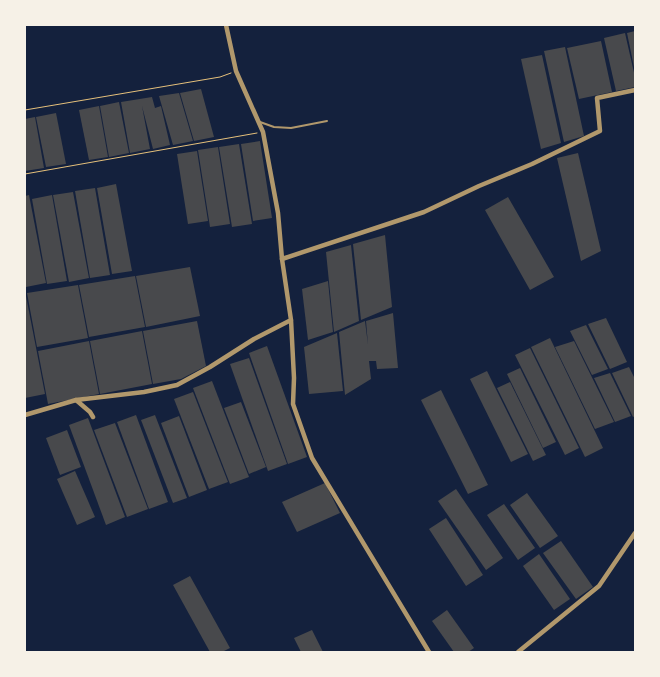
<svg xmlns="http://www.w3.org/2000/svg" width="660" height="677" font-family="Mulish,sans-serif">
  <rect width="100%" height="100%" fill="#14213d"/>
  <g fill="#48494c">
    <polygon points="635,31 635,67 634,67 627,33"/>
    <polygon points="625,33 635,77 635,87 616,91 604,38"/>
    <polygon points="601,41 612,92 579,99 567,48"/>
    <polygon points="565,47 584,136 564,142 544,51"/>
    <polygon points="542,55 561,143 541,149 521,59"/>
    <polygon points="201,89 214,137 194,141 180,93"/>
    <polygon points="179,93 193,141 173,145 159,96"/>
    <polygon points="152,97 155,108 161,106 170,145 153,149 142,106 150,149 130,153 121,102"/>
    <polygon points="119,102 129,153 109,157 100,106"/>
    <polygon points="99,106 108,157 89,160 79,110"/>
    <polygon points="56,113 66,164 46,167 36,117"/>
    <polygon points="35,117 44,168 25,171 25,119"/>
    <polygon points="260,141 272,218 253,221 241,144"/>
    <polygon points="239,144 252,224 232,227 219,147"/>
    <polygon points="218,147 230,224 210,227 198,150"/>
    <polygon points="197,151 208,221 188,224 177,154"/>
    <polygon points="578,153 601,251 581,261 557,158"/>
    <polygon points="116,184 132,271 112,274 97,188"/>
    <polygon points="95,188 110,275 90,278 75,191"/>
    <polygon points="73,192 89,278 69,282 53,195"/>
    <polygon points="29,195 46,283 26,287 25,279 25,196"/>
    <polygon points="52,195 67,281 47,284 32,199"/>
    <polygon points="508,197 554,277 530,290 485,210"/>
    <polygon points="385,235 392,307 361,320 353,244"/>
    <polygon points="351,245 359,321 334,332 326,252"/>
    <polygon points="190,267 200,316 146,327 136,276"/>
    <polygon points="135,276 145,327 89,337 79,285"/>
    <polygon points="328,281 333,332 308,340 302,289"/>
    <polygon points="78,285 88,338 37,347 27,293"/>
    <polygon points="25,296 26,296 45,394 25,398"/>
    <polygon points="393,313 398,368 377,369 376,361 369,361 371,379 345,395 339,332 365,321 368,345 366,321"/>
    <polygon points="606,318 627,362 610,369 588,324"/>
    <polygon points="197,321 206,366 181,379 153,384 143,331"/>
    <polygon points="586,325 608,369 592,375 570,331"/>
    <polygon points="142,331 152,384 100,394 90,341"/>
    <polygon points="337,333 343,391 309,394 304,347"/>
    <polygon points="550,338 603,448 585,457 531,347"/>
    <polygon points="89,341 99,394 48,404 38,351"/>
    <polygon points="574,341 614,422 595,429 555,347"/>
    <polygon points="267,346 307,457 288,464 249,353"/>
    <polygon points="530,348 579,448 565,455 515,355"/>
    <polygon points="249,358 287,464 268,471 230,364"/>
    <polygon points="629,367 635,379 635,416 633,417 612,373"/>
    <polygon points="520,368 556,442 543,448 507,374"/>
    <polygon points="487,371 528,454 511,462 470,379"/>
    <polygon points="610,373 631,416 615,422 594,378"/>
    <polygon points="212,381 249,477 230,484 193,388"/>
    <polygon points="510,382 546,455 533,461 497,388"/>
    <polygon points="441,390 488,485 468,494 421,400"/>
    <polygon points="193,392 228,482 209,489 174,399"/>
    <polygon points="241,402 266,467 249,474 224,408"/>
    <polygon points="136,415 168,502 149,509 117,422"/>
    <polygon points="155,415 187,498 173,503 141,420"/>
    <polygon points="179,416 207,490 189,497 161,423"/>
    <polygon points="88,418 125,517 106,525 69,425"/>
    <polygon points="115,423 148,509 127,517 94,430"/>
    <polygon points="67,430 81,467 60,475 46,438"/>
    <polygon points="75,471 95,517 77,525 57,479"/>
    <polygon points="325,483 340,513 297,532 282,502"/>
    <polygon points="456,489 503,558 486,570 438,501"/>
    <polygon points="527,493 558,536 540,548 510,505"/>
    <polygon points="504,504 535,548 518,560 487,515"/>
    <polygon points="446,518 483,575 466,586 429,529"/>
    <polygon points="561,541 593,587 576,599 543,553"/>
    <polygon points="539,554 570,599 554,610 523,566"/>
    <polygon points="190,576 230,648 222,652 210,652 173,585"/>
    <polygon points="447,610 474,648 468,652 454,652 432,621"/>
    <polygon points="312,630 323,652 301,652 294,638"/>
  </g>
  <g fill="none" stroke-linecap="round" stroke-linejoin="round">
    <g stroke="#e5c07b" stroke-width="1">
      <polyline points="25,110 220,77 231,73"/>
      <polyline points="25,174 257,133"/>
    </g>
    <polyline stroke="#b1986c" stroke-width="2" points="260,122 274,127 291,128 327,121"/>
    <g stroke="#b1986c" stroke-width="4.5">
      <polyline points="282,259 424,212 479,186 532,164 600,131 597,98 635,90"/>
      <polyline points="291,320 294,378 293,404 312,458 429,652"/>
      <polyline points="25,415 76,400"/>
      <polyline points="93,417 90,412 76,400 144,392 177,385 210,367 254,339 291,320 282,259 278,213 263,132 236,71 226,25"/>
      <polyline points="518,652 599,586 635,533"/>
    </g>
  </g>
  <rect width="660" height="677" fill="none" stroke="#f6f1e7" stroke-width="52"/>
</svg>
